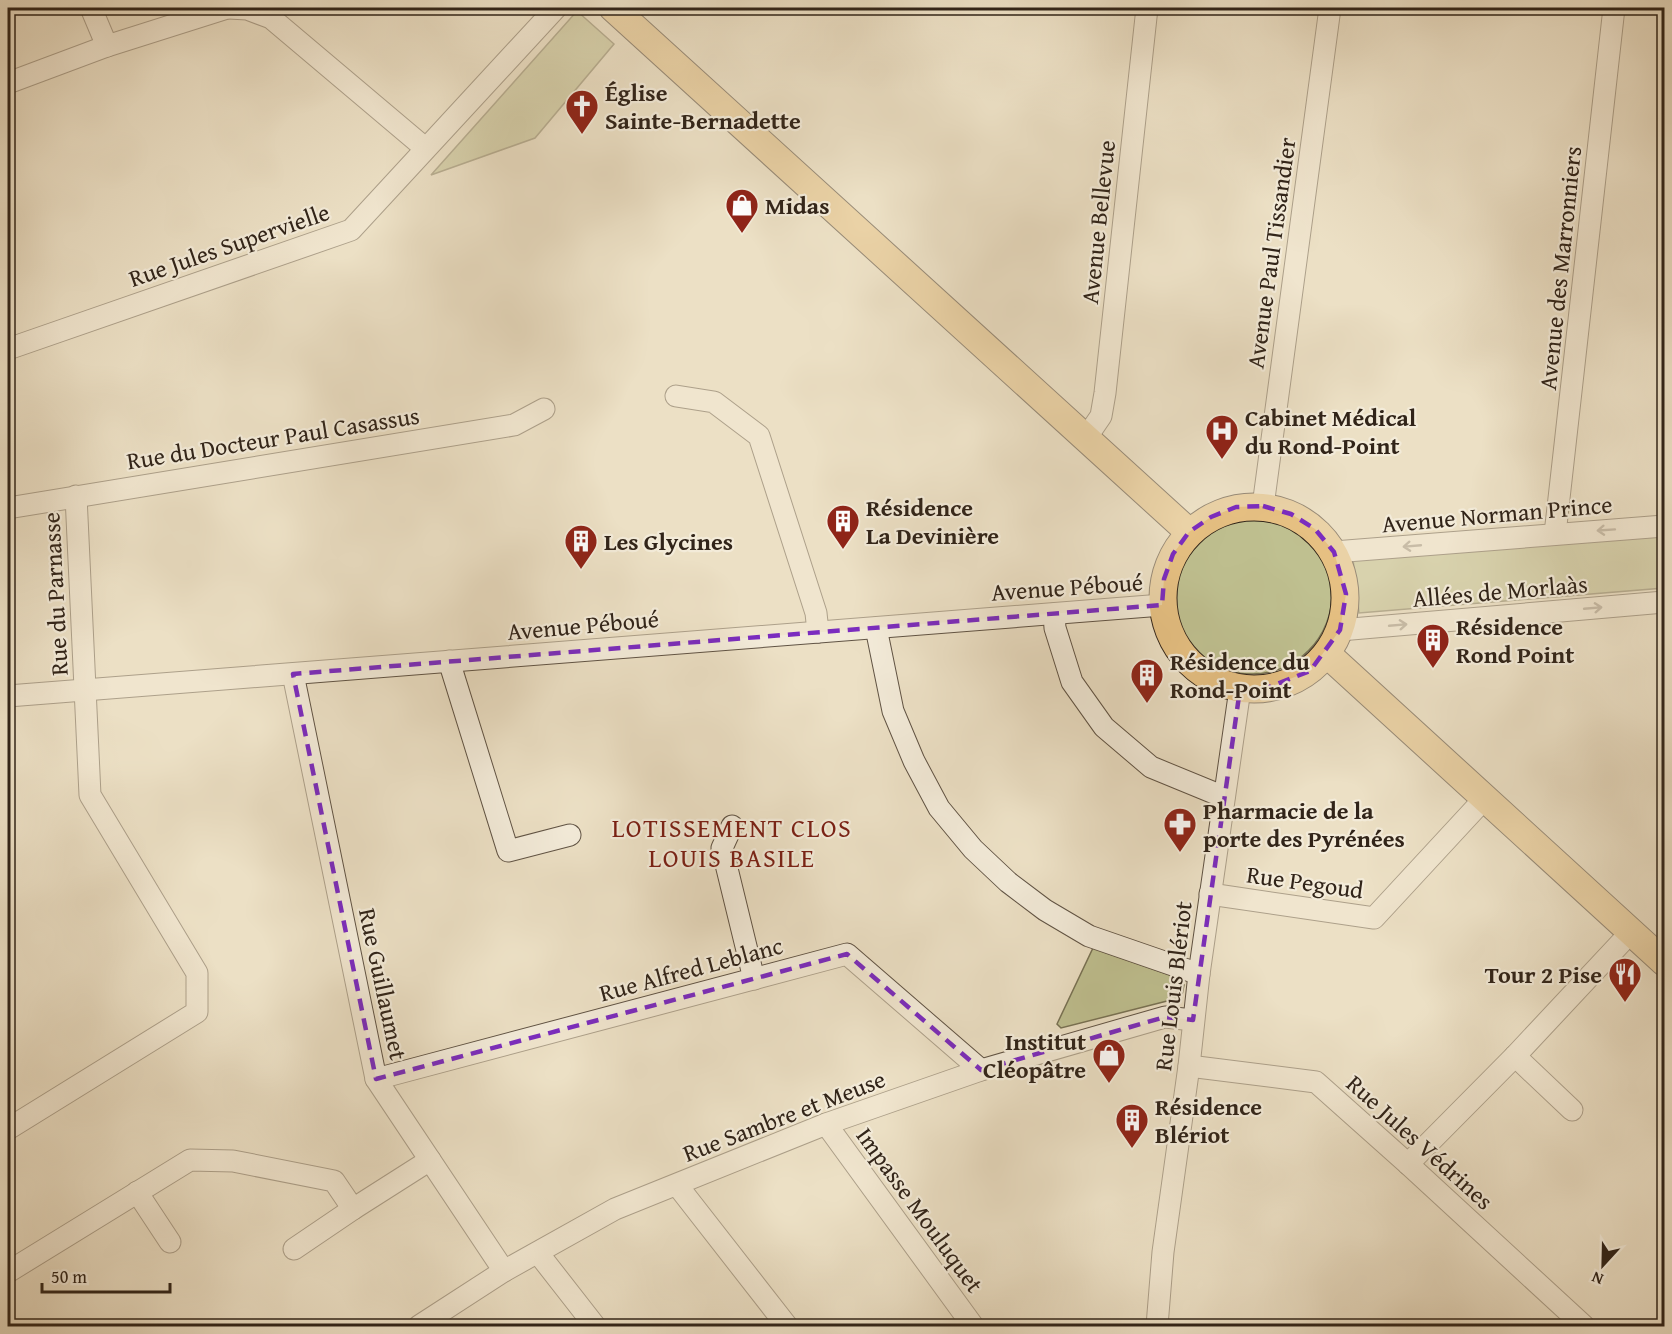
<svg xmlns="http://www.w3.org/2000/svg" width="1672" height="1334" font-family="'Gentium Book Plus',serif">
  <rect width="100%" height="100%" fill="#ece0c5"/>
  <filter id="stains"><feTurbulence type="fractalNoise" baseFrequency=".00333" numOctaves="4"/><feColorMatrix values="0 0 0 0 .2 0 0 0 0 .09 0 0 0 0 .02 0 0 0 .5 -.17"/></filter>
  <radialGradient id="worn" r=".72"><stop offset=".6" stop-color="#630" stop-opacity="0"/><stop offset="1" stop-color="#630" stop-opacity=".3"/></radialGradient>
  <g fill="#bfc090" stroke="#787254" stroke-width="1.5">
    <polygon points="577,11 614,44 535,138 431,175"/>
    <circle cx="1252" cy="594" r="80"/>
    <polygon points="1664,535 1664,588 1359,613 1353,559"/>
    <polygon points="1093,948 1179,978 1184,985 1182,995 1171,1000 1061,1028 1057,1024"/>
  </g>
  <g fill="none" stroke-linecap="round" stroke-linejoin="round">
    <defs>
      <g id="minor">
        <polyline points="91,8 107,46"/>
        <polyline points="229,8 247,9 271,18 425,148"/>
        <polyline points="8,83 107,46 227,8"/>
        <polyline points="8,349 351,230 556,8"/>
        <polyline points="676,396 714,402 759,436 816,613 818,632"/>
        <polyline points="1086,438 1101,416 1105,393 1147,8"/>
        <polyline points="1263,506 1330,8"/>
        <polyline points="8,508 514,425 544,409"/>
        <polyline points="1555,534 1614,8"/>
        <polyline points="1334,552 1664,526"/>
        <polyline points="1054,614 1055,628 1072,682 1104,727 1151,767 1224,797"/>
        <polyline points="876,628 893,711 914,761 939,808 973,849 1008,882 1045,910 1089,936 1199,974"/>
        <polyline points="1340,630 1664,602"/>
        <polyline points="449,661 508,851 570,835"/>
        <polyline points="293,674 376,1079 504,1271"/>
        <polyline points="8,696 1162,605"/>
        <polyline points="732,826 722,848 754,979"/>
        <polyline points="1210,894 1374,918 1485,798"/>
        <polyline points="1515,1056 1572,1110"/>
        <polyline points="1189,1066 1316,1082 1408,1164 1584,1326"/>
        <polyline points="376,1079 847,954 981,1070"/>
        <polyline points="826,1124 973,1326"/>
        <polyline points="8,1129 197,1012 197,973 90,795 76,496"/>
        <polyline points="1408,1164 1515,1056 1631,932"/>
        <polyline points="677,1185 787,1326"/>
        <polyline points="137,1192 170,1242"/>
        <polyline points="294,1249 353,1209"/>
        <polyline points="538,1253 595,1326"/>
        <polyline points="8,1272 190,1160 233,1161 334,1181 353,1209 430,1160"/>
        <polyline points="419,1326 504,1271 615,1209 826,1124 981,1070 1165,1017 1193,1020"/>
        <polyline points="1157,1326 1163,1252 1189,1066 1199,974 1240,689"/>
      </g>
      <g id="major">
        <polyline points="613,8 1189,532"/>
        <circle cx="1254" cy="598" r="91"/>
        <polyline points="1327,654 1664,962"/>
      </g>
    </defs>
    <use href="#minor" stroke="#605344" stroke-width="23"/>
    <use href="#major" stroke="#312419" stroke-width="29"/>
    <use href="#minor" stroke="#f3ebd9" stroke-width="21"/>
    <use href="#major" stroke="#e6c082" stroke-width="27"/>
  </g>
  <defs><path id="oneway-shaft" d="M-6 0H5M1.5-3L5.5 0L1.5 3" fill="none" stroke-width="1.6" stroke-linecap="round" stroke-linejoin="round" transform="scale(1.5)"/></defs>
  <g stroke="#9c9183">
    <use href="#oneway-shaft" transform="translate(1606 530) rotate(176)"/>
    <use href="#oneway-shaft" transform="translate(1412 546) rotate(175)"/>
    <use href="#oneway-shaft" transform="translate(1593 608) rotate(-5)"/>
    <use href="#oneway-shaft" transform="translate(1398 625) rotate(-5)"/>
  </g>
  <path d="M0 0H1672V1334H0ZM1263,506L1291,514L1315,529L1334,552L1346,594L1340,630L1310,671L1264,689H1240L1193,1020L1165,1017L981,1070L847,954L376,1079L293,674L1162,605L1164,579L1173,554L1189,532L1211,517L1236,507Z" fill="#ece0c5" fill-opacity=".55" fill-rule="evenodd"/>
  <path fill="none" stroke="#7b2cbf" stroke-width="4.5" stroke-dasharray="12 8" stroke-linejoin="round" d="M1263,506L1291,514L1315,529L1334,552L1346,594L1340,630L1310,671L1264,689H1240L1193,1020L1165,1017L981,1070L847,954L376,1079L293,674L1162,605L1164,579L1173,554L1189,532L1211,517L1236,507Z"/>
  <defs>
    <symbol id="church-pin" viewBox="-11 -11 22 30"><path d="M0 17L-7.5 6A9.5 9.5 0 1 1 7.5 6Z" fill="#8f2418" stroke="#f3ebd9"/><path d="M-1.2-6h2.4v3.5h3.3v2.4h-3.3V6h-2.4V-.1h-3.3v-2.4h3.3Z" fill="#fff"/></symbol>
    <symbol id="shop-pin" viewBox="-11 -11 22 30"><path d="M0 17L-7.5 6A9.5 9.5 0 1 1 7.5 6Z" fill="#8f2418" stroke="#f3ebd9"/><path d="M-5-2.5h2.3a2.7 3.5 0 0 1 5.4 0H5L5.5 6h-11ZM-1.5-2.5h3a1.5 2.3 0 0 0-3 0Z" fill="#fff"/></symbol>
    <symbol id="hospital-pin" viewBox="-11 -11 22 30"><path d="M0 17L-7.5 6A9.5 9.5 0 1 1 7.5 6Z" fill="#8f2418" stroke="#f3ebd9"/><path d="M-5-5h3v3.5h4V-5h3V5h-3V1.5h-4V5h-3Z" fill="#fff"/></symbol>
    <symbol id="building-pin" viewBox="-11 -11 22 30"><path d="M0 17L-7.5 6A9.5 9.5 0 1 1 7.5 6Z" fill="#8f2418" stroke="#f3ebd9"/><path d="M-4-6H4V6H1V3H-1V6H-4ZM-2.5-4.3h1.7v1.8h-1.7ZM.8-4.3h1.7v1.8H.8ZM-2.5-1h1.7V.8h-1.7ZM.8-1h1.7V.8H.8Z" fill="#fff"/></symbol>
    <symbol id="pharmacy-pin" viewBox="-11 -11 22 30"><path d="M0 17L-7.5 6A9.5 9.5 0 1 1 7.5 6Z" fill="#8f2418" stroke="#f3ebd9"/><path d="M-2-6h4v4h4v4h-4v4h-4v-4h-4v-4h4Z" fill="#fff"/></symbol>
    <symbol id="restaurant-pin" viewBox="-11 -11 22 30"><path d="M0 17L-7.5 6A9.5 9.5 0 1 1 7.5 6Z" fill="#8f2418" stroke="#f3ebd9"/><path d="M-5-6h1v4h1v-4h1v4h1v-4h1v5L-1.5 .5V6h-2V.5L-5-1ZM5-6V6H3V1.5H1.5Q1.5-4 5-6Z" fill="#fff"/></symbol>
  </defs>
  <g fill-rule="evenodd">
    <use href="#church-pin" x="563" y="87" width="38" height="52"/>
    <use href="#shop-pin" x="723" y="186" width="38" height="52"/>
    <use href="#hospital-pin" x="1203" y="412" width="38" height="52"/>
    <use href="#building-pin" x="824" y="502" width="38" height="52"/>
    <use href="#building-pin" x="562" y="522" width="38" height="52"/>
    <use href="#building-pin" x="1414" y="621" width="38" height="52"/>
    <use href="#building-pin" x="1128" y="656" width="38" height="52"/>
    <use href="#pharmacy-pin" x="1161" y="805" width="38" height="52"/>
    <use href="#restaurant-pin" x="1606" y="955" width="38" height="52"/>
    <use href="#shop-pin" x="1090" y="1036" width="38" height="52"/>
    <use href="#building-pin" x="1113" y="1101" width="38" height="52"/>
  </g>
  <g text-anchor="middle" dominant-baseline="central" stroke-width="4.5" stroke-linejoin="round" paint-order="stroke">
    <g font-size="24" font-weight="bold" fill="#312419" stroke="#f3ebd9" text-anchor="start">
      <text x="605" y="92">Église<tspan x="605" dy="28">Sainte-Bernadette</tspan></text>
      <text x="765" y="205">Midas</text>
      <text x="1245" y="417">Cabinet Médical<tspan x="1245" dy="28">du Rond-Point</tspan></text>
      <text x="866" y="507">Résidence<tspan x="866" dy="28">La Devinière</tspan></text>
      <text x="604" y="541">Les Glycines</text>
      <text x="1456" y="626">Résidence<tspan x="1456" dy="28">Rond Point</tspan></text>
      <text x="1170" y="661">Résidence du<tspan x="1170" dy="28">Rond-Point</tspan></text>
      <text x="1203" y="810">Pharmacie de la<tspan x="1203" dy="28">porte des Pyrénées</tspan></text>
      <text x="1602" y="974" text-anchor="end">Tour 2 Pise</text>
      <text x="1086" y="1041" text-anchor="end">Institut<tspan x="1086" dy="28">Cléopâtre</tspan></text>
      <text x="1155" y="1106">Résidence<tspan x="1155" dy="28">Blériot</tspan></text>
    </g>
    <g font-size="24" fill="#312419" stroke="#f3ebd9">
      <text transform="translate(1098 222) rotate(-84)">Avenue Bellevue</text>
      <text transform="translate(229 245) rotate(-19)">Rue Jules Supervielle</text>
      <text transform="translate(1271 253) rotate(-82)">Avenue Paul Tissandier</text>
      <text transform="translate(1560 268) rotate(-84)">Avenue des Marronniers</text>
      <text transform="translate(273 438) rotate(-9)">Rue du Docteur Paul Casassus</text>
      <text transform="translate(1497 514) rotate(-5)">Avenue Norman Prince</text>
      <text transform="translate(1067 587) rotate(-4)">Avenue Péboué</text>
      <text transform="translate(1500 591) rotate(-5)">Allées de Morlaàs</text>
      <text transform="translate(55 594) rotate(-93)">Rue du Parnasse</text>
      <text transform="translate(583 625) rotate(-5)">Avenue Péboué</text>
      <text transform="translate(1305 882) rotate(8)">Rue Pegoud</text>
      <text transform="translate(691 969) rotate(-15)">Rue Alfred Leblanc</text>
      <text transform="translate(383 984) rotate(78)">Rue Guillaumet</text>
      <text transform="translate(1173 986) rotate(-83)">Rue Louis Blériot</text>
      <text transform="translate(784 1116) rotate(-21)">Rue Sambre et Meuse</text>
      <text transform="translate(1420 1142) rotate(42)">Rue Jules Védrines</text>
      <text transform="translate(920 1210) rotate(54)">Impasse Mouluquet</text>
    </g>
    <g font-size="26" letter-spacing="1.5" fill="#7a1f14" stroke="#f3ebd9">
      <text x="732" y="827">LOTISSEMENT CLOS<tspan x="732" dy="30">LOUIS BASILE</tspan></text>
    </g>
  </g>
  <rect width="1672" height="1334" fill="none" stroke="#ece0c5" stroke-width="30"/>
  <rect x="9" y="9" width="1654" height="1316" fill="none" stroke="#312419" stroke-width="3"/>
  <rect x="15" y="15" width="1642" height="1304" fill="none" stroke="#312419" stroke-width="1.5"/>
  <g transform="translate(1603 1265) rotate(202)" stroke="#f3ebd9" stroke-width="4.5" paint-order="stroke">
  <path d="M0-4.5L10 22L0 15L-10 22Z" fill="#312419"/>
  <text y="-9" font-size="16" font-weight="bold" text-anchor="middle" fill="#312419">N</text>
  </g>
  <path d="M42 1283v9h128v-9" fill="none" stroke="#312419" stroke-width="3"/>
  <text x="51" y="1283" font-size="18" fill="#312419" stroke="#f3ebd9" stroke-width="4.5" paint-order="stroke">50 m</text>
  <rect width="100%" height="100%" filter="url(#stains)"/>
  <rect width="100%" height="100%" fill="url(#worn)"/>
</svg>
